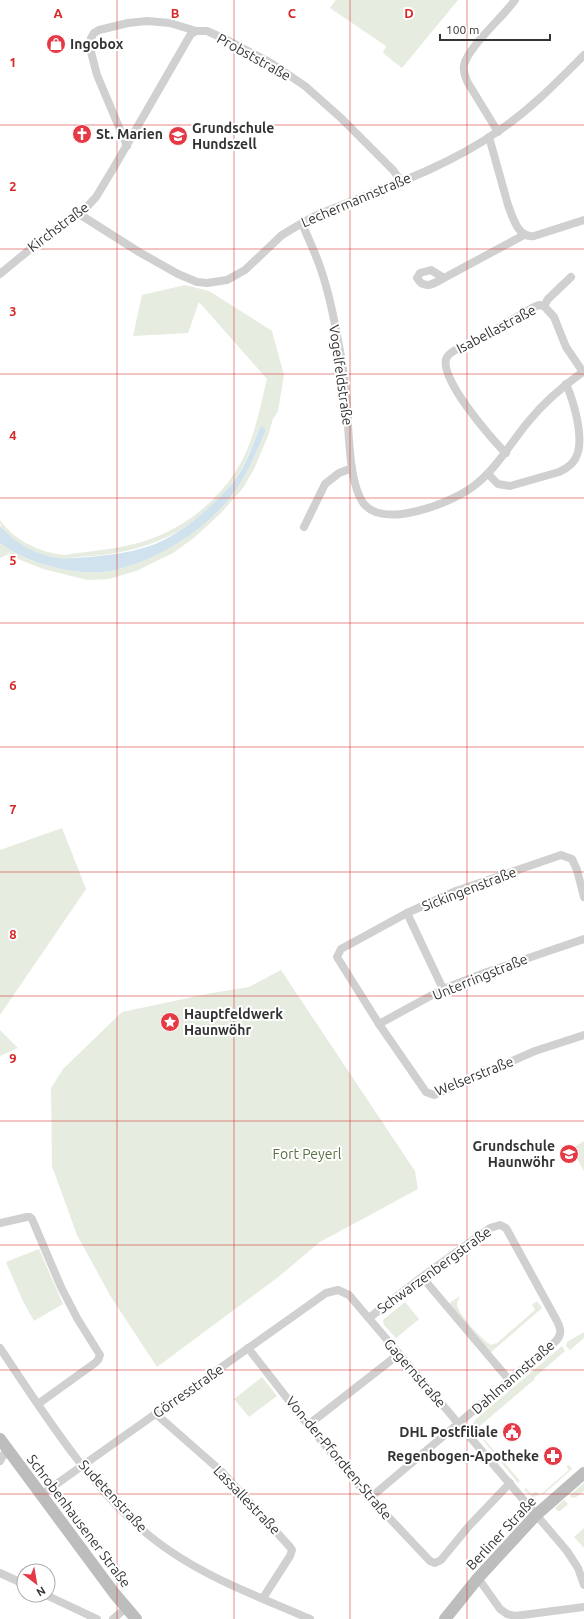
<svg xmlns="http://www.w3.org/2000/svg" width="584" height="1619" font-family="Ubuntu,sans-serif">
  <rect width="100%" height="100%" fill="#fff"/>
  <g fill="#e6ecdf">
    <polygon points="336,0 458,0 402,68 383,53 386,46 330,8"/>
    <path d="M185,285L209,291L272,331L284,375L278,411L273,419L268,436L254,469L243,488L221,513L195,537L173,553L136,571L109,579L88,580L43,569L18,559L8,552L9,554L0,558V543C25,564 83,578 115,570C157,560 206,528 233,494C247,475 256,453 265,432L260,428C254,441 249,454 243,466C232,487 208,510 189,524C157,547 117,555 78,557C71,558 63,559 57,558C44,556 26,549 15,541C8,535 0,530 0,520C15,541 39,552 64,555C91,551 119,549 145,541C189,527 229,492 247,450C257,427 261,403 267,379L199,302L188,333L133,336L142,295Z"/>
    <polygon points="62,828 86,889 0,1015 0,850"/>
    <polygon points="281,970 415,1171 418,1189 320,1242 277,1278 157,1367 111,1297 77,1235 52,1166 51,1088 63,1069 122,1012 212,993 249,987"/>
    <polygon points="0,1030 18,1048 0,1056"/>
    <polygon points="584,1141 584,1171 571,1149"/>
    <polygon points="39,1249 63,1304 34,1321 22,1299 6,1262"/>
    <path d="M460,1296C459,1299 457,1302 457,1305C459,1315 482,1340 491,1345L497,1343L535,1310L532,1305L537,1301L542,1308L490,1353L448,1304Z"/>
    <polygon points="405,1302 419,1319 396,1338 384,1325 383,1320"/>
    <polygon points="584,1332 584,1338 570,1350 566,1346 567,1342"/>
    <polygon points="562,1346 565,1351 534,1378 535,1379 475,1430 472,1425 475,1420"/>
    <polygon points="262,1377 277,1396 249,1417 234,1399"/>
    <polygon points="484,1439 520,1481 518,1483 483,1440"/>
    <polygon points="569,1465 572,1469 545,1493 533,1497 524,1490 526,1488 531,1494 536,1492 540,1495 569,1470 566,1466"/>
    <polygon points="584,1483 584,1491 575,1498 574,1497 572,1498 570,1496 571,1494"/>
    <polygon points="564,1500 568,1504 560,1511 558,1511 555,1508"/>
    <polygon points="584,1528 584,1548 574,1537"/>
  </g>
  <path fill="#cfe2ee" d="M262,427L265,429V432C256,453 247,475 233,494C205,530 160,559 115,570C82,578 26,564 0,543V526C14,543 35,554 57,558C62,559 69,558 75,558C104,556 138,553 164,540C190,526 214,505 233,482C246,466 252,446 260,428Z"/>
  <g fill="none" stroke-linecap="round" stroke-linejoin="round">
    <g stroke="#d0d0d0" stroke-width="8">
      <path d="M498,132L468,83C465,77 463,72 464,65C468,47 503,17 515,0"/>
      <path d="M489,137L508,205C513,218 518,238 534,236L584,220"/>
      <polyline points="127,146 97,75 91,52 91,38 94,33 99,30 128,23 147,21 170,23 196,31 207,31 229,41 271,63 305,86 341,118 393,170 401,181"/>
      <path d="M79,214L139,252L178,274L197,282L207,283L227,280L245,270L282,235L302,223L317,215C378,190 442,170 497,132C530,110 556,83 584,55"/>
      <path d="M302,223C307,236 314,250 319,264C330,294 335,325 341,356C343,368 345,380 346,392C349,420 347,482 364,504C385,529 450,503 471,488C496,470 509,445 528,422C544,402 563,386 584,371"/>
      <polyline points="0,274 40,241 85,209 96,197 113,169 188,39 191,34 196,31"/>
      <path d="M444,278C434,284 424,290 417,278L420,273L431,270L444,278L524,235"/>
      <polyline points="544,306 548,299 571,277"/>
      <path d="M506,453C492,440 436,375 447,357C451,351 459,348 465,346C489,335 509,321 532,308L539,305L544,306L554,317L566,347L583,372"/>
      <path d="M488,474L498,484L510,486L559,472C566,469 574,464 577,455C584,437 574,402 566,384"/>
      <polyline points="304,527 325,484 339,473 352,468"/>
      <polyline points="584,897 577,870 572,859 561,855 456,891 407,913 341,949 337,957 379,1024 426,1092 434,1095 535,1051 584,1035"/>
      <polyline points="407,913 443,989"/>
      <polyline points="379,1024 443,989 487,972 584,939"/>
      <polyline points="0,1223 27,1217 30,1217 32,1219 61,1287 77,1318 100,1355 98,1360 95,1363 38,1404"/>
      <polyline points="422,1277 510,1381"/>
      <path d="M369,1318L422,1277L490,1228L500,1225L506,1228L557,1321C561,1329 562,1334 556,1341C494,1394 432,1445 370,1498"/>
      <path d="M0,1348C43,1412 91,1489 151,1537C198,1575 255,1595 310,1619"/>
      <polyline points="248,1348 308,1425 361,1488 430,1561 435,1563 441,1560 469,1526 510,1483"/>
      <polyline points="156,1414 222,1472 290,1547 292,1550 290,1556 263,1598"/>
      <polyline points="308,1425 399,1354"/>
      <polyline points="0,1461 7,1449"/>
      <polyline points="41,1495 326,1293 338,1290 349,1295 567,1551 578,1568 584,1585"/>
      <polyline points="0,1573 24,1584"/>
      <polyline points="478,1578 500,1609 507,1614 515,1616 584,1607"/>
      <polyline points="46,1595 97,1619"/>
      <polyline points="113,1619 126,1608"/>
    </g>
    <g stroke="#bdbdbd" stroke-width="12">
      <polyline points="0,1439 114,1593 136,1619"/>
      <polyline points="445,1619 478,1578 536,1515 584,1473"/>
    </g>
  </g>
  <path fill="none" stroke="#d62828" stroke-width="1" stroke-opacity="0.55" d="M117,0V1619M234,0V1619M350,0V1619M467,0V1619M0,125H584M0,249H584M0,374H584M0,498H584M0,623H584M0,747H584M0,872H584M0,996H584M0,1121H584M0,1245H584M0,1370H584M0,1494H584"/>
  <defs>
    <symbol id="shop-disc" viewBox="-11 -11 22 22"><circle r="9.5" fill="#e63946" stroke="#fff"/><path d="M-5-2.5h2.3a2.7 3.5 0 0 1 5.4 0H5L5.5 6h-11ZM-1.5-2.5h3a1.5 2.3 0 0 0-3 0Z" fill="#fff"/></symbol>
    <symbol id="church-disc" viewBox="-11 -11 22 22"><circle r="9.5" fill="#e63946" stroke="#fff"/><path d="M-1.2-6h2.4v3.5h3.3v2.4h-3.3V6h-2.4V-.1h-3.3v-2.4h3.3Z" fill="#fff"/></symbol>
    <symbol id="school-disc" viewBox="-11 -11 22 22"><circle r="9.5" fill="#e63946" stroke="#fff"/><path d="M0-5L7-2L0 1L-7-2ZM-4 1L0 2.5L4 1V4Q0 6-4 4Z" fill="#fff"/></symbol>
    <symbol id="sight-disc" viewBox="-11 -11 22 22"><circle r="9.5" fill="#e63946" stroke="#fff"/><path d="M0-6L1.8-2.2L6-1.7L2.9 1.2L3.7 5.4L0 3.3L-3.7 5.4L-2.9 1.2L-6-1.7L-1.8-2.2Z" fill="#fff"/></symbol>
    <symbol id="civic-disc" viewBox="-11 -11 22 22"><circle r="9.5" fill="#e63946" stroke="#fff"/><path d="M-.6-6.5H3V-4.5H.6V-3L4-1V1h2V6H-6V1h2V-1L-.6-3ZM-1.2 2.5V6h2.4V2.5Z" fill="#fff"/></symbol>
    <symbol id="pharmacy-disc" viewBox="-11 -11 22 22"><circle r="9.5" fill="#e63946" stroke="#fff"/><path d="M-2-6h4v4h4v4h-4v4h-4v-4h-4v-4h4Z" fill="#fff"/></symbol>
  </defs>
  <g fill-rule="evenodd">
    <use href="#shop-disc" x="45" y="33" width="22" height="22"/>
    <use href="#church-disc" x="71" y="123" width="22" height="22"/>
    <use href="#school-disc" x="167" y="125" width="22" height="22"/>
    <use href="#sight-disc" x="159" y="1011" width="22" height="22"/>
    <use href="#school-disc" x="558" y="1143" width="22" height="22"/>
    <use href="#civic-disc" x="501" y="1421" width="22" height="22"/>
    <use href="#pharmacy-disc" x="542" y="1445" width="22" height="22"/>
  </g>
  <g text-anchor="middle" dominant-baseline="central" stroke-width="4" stroke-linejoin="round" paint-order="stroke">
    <g font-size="14" font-weight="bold" fill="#333" stroke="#fff" text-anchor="start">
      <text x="70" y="44">Ingobox</text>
      <text x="192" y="128">Grundschule<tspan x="192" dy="16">Hundszell</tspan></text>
      <text x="96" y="134">St. Marien</text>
      <text x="184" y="1014">Hauptfeldwerk<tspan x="184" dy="16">Haunwöhr</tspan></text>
      <text x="555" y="1146" text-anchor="end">Grundschule<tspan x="555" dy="16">Haunwöhr</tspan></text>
      <text x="498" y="1432" text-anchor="end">DHL Postfiliale</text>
      <text x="539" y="1456" text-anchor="end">Regenbogen-Apotheke</text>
    </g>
    <g font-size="14" fill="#333" stroke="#fff">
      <text transform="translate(254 57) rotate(29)">Probststraße</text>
      <text transform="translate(356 200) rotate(-23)">Lechermannstraße</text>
      <text transform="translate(58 227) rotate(-37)">Kirchstraße</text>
      <text transform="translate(496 329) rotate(-28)">Isabellastraße</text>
      <text transform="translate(341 375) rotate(82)">Vogelfeldstraße</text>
      <text transform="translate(469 889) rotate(-21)">Sickingenstraße</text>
      <text transform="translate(480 977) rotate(-22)">Unterringstraße</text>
      <text transform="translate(474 1076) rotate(-22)">Welserstraße</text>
      <text transform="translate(434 1270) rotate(-36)">Schwarzenbergstraße</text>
      <text transform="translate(415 1373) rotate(49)">Gagernstraße</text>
      <text transform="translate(513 1377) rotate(-41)">Dahlmannstraße</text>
      <text transform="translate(188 1391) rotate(-35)">Görresstraße</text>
      <text transform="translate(339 1458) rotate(50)">Von-der-Pfordten-Straße</text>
      <text transform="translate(113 1496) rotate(47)">Sudetenstraße</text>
      <text transform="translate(247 1500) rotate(46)">Lassallestraße</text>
      <text transform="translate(79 1521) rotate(53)">Schrobenhausener Straße</text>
      <text transform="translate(501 1533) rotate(-47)">Berliner Straße</text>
    </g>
    <g font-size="14" fill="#56703f" stroke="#fff">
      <text x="307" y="1154">Fort Peyerl</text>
    </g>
  </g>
  <g font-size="13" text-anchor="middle" font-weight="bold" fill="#d62828" stroke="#fff" stroke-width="4" stroke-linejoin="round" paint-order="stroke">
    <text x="58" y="18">A</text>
    <text x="175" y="18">B</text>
    <text x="292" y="18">C</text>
    <text x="409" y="18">D</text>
    <text x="13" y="67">1</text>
    <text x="13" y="191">2</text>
    <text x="13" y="316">3</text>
    <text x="13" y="440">4</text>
    <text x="13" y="565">5</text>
    <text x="13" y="690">6</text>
    <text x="13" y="814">7</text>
    <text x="13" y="939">8</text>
    <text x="13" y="1063">9</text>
  </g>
  <g transform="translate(36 1583) rotate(149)"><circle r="19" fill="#ffffff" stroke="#adadad"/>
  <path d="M0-3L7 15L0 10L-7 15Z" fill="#e63946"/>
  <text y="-6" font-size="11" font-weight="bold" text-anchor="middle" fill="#333333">N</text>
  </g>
  <path d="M440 34v6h110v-6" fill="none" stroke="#333333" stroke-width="2"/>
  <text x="446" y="34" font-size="12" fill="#333333" stroke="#ffffff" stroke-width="3" paint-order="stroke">100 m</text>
</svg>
